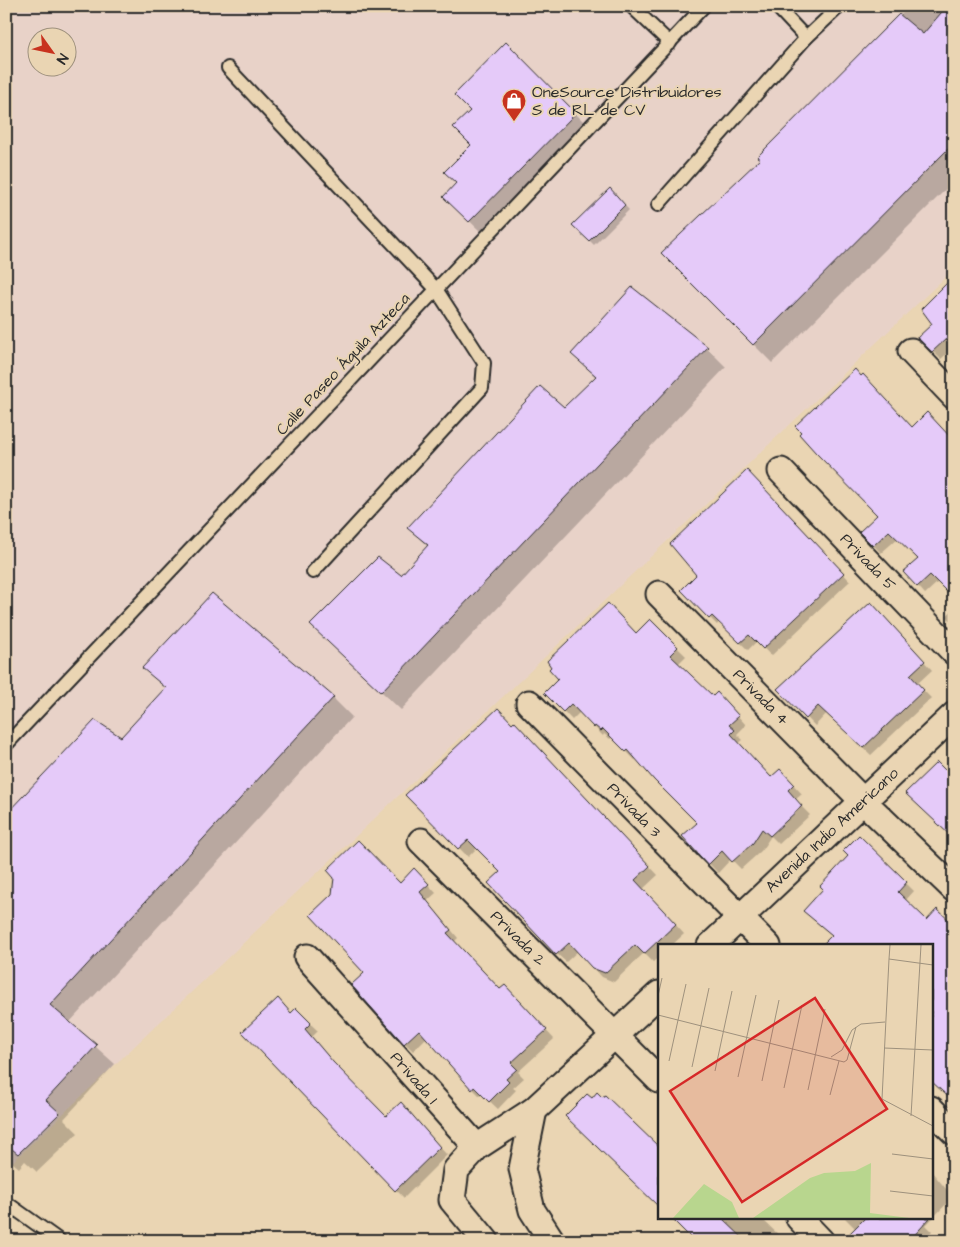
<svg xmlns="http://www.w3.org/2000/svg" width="960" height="1247" font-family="'Architects Daughter',sans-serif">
  <rect width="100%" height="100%" fill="#ead5b3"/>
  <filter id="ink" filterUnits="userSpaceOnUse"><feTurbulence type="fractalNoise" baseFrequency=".02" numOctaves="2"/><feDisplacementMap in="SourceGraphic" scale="10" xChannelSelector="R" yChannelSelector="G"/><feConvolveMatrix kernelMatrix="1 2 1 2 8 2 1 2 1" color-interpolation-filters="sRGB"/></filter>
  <g filter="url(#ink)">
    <path fill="#e8d2c8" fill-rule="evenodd" d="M6,6H954V269L6,1168ZM38,38H68V68H38Z"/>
    <g fill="#0003">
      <polygon points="910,6 954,6 954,181 772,363 663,253 762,159 759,157"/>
      <polygon points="506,44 590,128 484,235 445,197 458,183"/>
      <polygon points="610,190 629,210 594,245 574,225"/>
      <polygon points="954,277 954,347 941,359 927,346"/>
      <polygon points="707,348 726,367 401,710 331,644 401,577 428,547 409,528 564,409 596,377 573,354"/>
      <polygon points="927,414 954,442 954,597 938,582 925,594 918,586 905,572 920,559 898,538 881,553 861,532 878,515 851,487"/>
      <polygon points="754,478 850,581 771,656 757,641 748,650 719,622 717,625 683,590 698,575"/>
      <polygon points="213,595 333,698 352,717 69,1023 115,1064 64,1119 78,1133 37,1172 25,1161 19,1168 6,1157 6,816 121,739 167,690 144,668"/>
      <polygon points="954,609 954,624 946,616"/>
      <polygon points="878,612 932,670 917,684 931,698 871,755 827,713 815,726 779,689"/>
      <polygon points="650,621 686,656 678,664 713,698 725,702 746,725 737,734 743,740 739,743 772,779 788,779 802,794 795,800 810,815 779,844 771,836 761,851 741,869 731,859 718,873 684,836 702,826 637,758 635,760 612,737 610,739 604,734 603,736 580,712 572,720 546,693 636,634"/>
      <polygon points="513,725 523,732 658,875 643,889 684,934 671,946 659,946 659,957 653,962 644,953 614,982 602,977 578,951 566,962 557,954 501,872 477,848 468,857 407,795"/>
      <polygon points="859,837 914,891 905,901 931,946 833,936 813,919 825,889 850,856"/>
      <polygon points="422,878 436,893 427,901 458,938 454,942 500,991 512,994 554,1039 518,1072 524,1078 513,1088 516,1090 498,1109 482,1094 480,1096 473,1089 427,1037 413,1051 405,1043 366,973 400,885"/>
      <polygon points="296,1010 318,1031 312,1037 341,1072 386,1118 408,1112 447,1155 404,1198 244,1032 292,1014"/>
      <polygon points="931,1171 953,1197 926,1225 932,1231 923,1241 853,1241 856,1229 845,1218 931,1218"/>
      <polygon points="672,1218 761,1218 785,1241 706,1241"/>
    </g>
    <g fill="#e5caf9" stroke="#2b2b2b">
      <polygon points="947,6 954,6 954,143 753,345 661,253 760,159 757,157 899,14 923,34"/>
      <polygon points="506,42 576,113 469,222 443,197 456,183 444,172 471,145 453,127 470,111 454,95"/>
      <polygon points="610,188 625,205 589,241 572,225"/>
      <polygon points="954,276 954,347 946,339 932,352 917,338 932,324 921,309"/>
      <polygon points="632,287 708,347 381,692 310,625 378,557 401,575 428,545 407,528 540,386 564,407 596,376 571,354"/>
      <polygon points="855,369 861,376 863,374 912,427 927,412 954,441 954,599 930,575 917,587 903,572 918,559 889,531 873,546 859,532 877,515 816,453 799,434 801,432 795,426"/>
      <polygon points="747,470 844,573 763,649 749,635 740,643 712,616 709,619 681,590 696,575 670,544"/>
      <polygon points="212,593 334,697 50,1005 97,1045 46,1100 60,1113 18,1154 6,1144 6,814 95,720 121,737 166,688 142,668"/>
      <polygon points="871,602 925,661 910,675 924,690 863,748 818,706 806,719 777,689"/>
      <polygon points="608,603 636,633 650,619 678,647 670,655 713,696 717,692 739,716 729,725 735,730 731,734 771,777 780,769 794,784 788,790 802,806 770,836 762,829 753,843 732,862 722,851 708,865 682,836 697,823 654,780 628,750 626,752 603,729 601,731 595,726 594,728 571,704 563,712 544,693 558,679 549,669 551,667 547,661"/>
      <polygon points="498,708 512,723 514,721 650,866 635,880 676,924 644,954 635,945 605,973 592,968 569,943 556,955 488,883 500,872 468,840 458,849 405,795"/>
      <polygon points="937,762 954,779 954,839 905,793"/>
      <polygon points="859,835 907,882 898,892 927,920 937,909 954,925 954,1102 931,1081 931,946 821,946 832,935 803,911 823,889 820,886 848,856 843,851"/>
      <polygon points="358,840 400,883 414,868 429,884 420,892 451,930 447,933 500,989 505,985 547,1030 511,1063 517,1069 506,1079 509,1082 489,1102 474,1087 472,1090 419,1030 404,1044 351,985 364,973 310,915 332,894 334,878 327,870"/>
      <polygon points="278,998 291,1013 296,1008 311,1023 305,1029 333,1062 386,1116 401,1102 440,1147 395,1191 242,1032"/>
      <polygon points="597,1092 602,1097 605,1095 659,1147 659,1207 565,1116 587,1094 592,1098"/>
      <polygon points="671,1218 722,1218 746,1241 694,1241"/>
      <polygon points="865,1218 930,1218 909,1241 842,1241"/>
    </g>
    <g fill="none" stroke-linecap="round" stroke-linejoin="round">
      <defs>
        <g id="lane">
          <polyline points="631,6 670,43"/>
          <polyline points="806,38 840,6"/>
          <polyline points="228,68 436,289 484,363 482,388 313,572"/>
          <polyline points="658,205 806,38 776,6"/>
          <polyline points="6,745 704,6"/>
          <polyline points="11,1206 60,1241"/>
        </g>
        <g id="street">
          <polyline points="911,351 954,396"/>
          <polyline points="781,471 954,652"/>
          <polyline points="659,594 863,801 954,889"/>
          <polyline points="529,703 768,946"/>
          <polyline points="421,841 659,1080"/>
          <polyline points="710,946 954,715"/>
          <polyline points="307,957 477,1147"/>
          <polyline points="931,1109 954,1132"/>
          <polyline points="534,1110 522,1169 532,1210 552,1241"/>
          <polyline points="799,1218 821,1241"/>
          <polyline points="486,1241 452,1200 456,1170 477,1147 534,1110 659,994"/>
        </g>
      </defs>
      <use href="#lane" stroke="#2b2b2b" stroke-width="16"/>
      <use href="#street" stroke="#2b2b2b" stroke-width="29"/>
      <use href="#lane" stroke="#ead5b3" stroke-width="12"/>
      <use href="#street" stroke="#ead5b3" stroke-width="25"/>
    </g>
  </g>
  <defs>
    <symbol id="shop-pin" viewBox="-11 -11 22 30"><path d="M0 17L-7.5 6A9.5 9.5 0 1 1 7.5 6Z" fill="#c8321e" stroke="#ead5b3"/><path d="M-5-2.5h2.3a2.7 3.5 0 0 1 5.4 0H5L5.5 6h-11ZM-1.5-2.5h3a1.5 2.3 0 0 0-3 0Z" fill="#fff"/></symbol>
  </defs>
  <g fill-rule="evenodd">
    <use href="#shop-pin" x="500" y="87" width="28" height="38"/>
  </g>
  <g text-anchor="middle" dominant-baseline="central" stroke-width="4" stroke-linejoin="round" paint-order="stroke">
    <g font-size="16" fill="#2b2b2b" stroke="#ead5b3" text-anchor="start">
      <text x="532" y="92">OneSource Distribuidores<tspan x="532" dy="18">S de RL de CV</tspan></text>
    </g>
    <g font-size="16" fill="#2b2b2b" stroke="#ead5b3">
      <text transform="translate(343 364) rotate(-47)">Calle Paseo Águila Azteca</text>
      <text transform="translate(868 562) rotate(46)">Privada 5</text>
      <text transform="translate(761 697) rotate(45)">Privada 4</text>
      <text transform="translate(634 810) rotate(46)">Privada 3</text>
      <text transform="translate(832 830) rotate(-43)">Avenida Indio Americano</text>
      <text transform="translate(518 938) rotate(45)">Privada 2</text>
      <text transform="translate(414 1078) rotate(49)">Privada 1</text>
    </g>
  </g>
  <g transform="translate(658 944)">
    <rect width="275" height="275" fill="#ead5b3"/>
    <path d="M213,219L212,269L251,274H95L152,234L166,229L197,227ZM46,240L74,258L81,274H15Z" fill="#b8d68e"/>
    <path fill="none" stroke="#9e917d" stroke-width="1" d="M232,1L231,15L275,21M231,15L224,155L275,182M0,52L4,34M0,71L186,118L189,116L198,83M226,104L275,106M173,113L184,106L194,86L203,80L227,78M11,117L28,40M34,123L51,44M57,127L74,47M80,133L98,51M104,137L121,56M126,144L144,61M150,146L167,65M172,151L181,117M253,172L263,1M234,210L275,215M232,247L275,252"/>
    <path fill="#d62828" fill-opacity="0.15" stroke="#d62828" stroke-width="2.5" d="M157,54L229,165L84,258L12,147Z"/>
    <rect width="275" height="275" fill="none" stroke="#2b2b2b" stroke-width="2.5"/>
  </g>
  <rect width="960" height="1247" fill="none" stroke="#ead5b3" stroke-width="25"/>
  <rect x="12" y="12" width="935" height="1222" fill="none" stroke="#2b2b2b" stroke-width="2" filter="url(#ink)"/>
  <g transform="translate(52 52) rotate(123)"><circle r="24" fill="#ead5b3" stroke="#9e917d"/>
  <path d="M0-4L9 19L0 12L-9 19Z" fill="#c8321e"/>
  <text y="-8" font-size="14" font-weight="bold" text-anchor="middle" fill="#2b2b2b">N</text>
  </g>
</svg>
